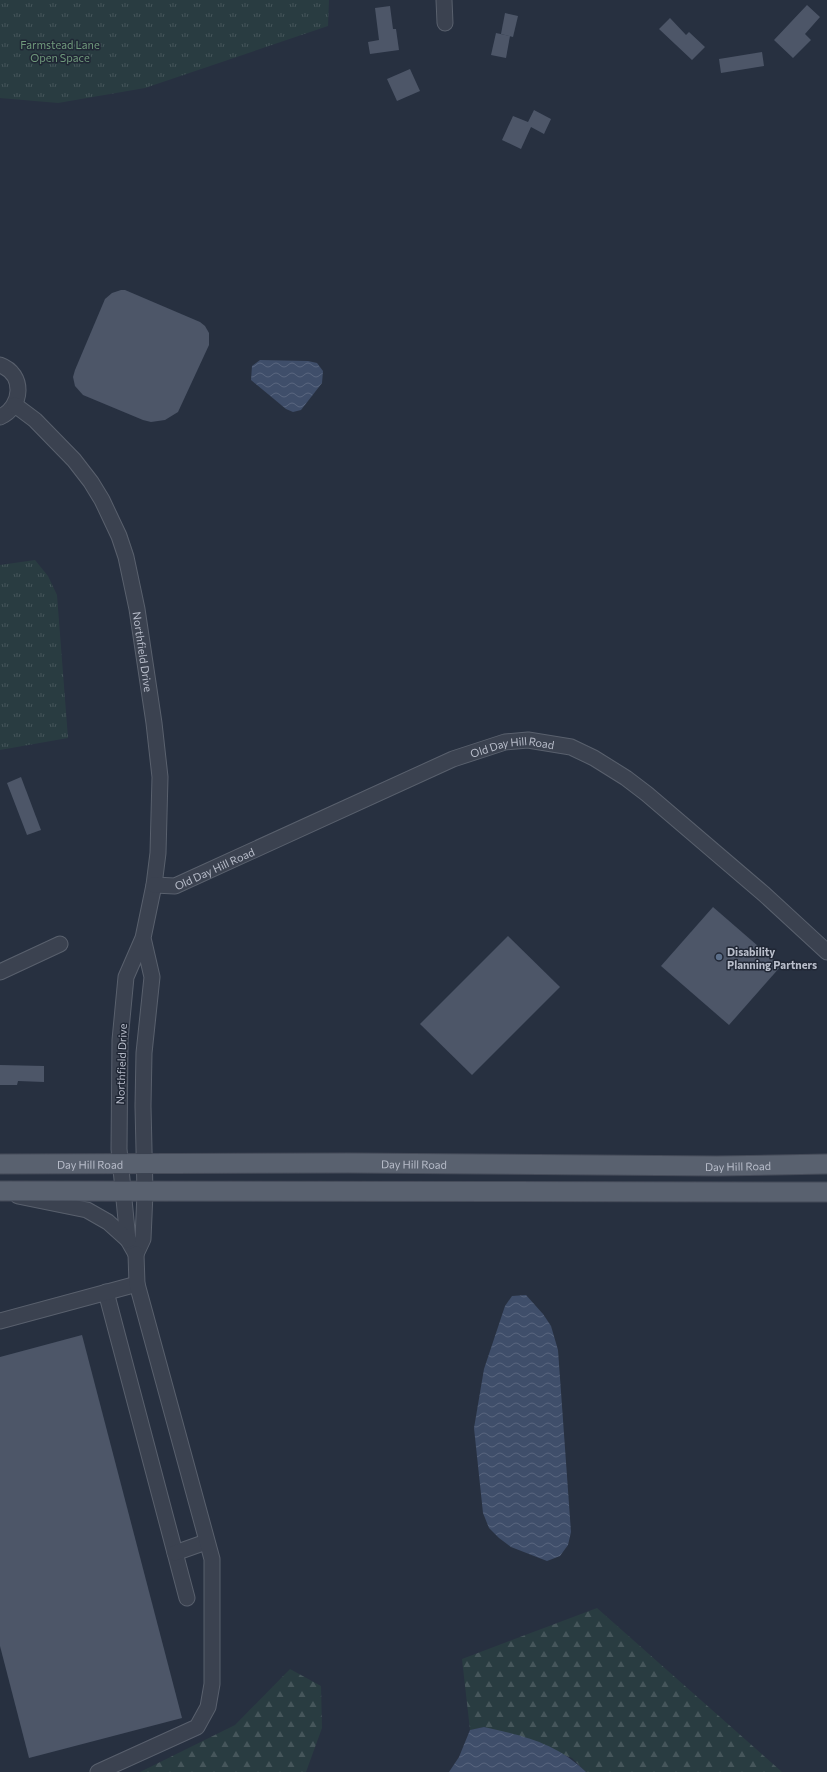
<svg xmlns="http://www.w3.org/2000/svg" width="827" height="1772" font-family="Commissioner,sans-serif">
  <defs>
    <pattern id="grass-tufts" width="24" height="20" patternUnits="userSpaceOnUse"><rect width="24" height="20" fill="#293c41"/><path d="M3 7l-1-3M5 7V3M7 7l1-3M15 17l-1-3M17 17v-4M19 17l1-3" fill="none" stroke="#46565b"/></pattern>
    <pattern id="forest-firs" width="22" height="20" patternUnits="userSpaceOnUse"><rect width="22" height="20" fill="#293c41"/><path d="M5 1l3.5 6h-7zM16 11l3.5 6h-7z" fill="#46565b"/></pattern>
    <pattern id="water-waves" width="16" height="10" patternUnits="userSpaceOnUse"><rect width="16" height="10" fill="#3f4e6a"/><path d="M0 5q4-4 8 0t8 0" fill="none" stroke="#59667e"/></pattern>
  </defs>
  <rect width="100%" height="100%" fill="#273040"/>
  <g fill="url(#grass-tufts)">
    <polygon points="0,0 329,0 328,26 145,88 58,103 0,98"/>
    <polygon points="35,560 48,576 57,595 68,738 0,750 0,565"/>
  </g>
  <g fill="url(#forest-firs)">
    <polygon points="597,1608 782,1772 586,1772 572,1758 484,1727 470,1730 462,1659"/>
    <polygon points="290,1669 321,1686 322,1728 306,1772 140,1772 235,1725"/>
  </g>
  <g fill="url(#water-waves)">
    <polygon points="260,360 308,361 317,363 323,371 322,383 301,410 293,412 286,409 251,380 252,366"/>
    <polygon points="526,1295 543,1314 551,1326 558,1350 571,1532 568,1545 560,1556 547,1561 511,1547 499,1538 489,1528 483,1513 474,1428 484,1369 505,1306 512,1296"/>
    <path d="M484,1727C524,1736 556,1743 586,1772H449L459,1757L470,1730Z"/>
  </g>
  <g fill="#4d5668">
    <polygon points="807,5 820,17 805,34 811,40 793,58 774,40"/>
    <polygon points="390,6 393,29 396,29 399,50 370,54 368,42 379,40 375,8"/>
    <polygon points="505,13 518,16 513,37 501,34"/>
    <polygon points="670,18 686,35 689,32 705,47 692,60 659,29"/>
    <polygon points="496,33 510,36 506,58 491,55"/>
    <polygon points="762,52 764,66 721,73 719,59"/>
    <polygon points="410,69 420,91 397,101 387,79"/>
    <polygon points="534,110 551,119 544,134 531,127 521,149 502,140 513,116 528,122"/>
    <polygon points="121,290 125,290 200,322 205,326 209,333 209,345 178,412 165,420 151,422 143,420 83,395 75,386 73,377 75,370 105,299 112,293"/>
    <polygon points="21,777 41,830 27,835 7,783"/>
    <polygon points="713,907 781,966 729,1025 661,966"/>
    <polygon points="508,936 560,987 472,1075 420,1024"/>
    <polygon points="0,1065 44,1066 44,1082 18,1081 17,1085 0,1085"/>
    <polygon points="82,1335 182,1718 29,1758 0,1646 0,1357"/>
  </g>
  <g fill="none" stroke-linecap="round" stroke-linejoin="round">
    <defs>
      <g id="minor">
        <polyline points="444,0 445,23"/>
        <path d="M0,365C25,374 23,407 0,417"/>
        <path id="s1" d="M15,405L35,420L74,460L91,482L102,500L119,536L126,557L137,609L154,723L160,777L158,853L154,885L143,938L126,977L120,1040L119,1149L128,1240L136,1254L143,1239L145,1193L143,1106L144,1053L152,977L143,938"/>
        <path id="s2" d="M154,885L175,886L453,759L505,742L528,740L571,747L594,758L626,778L647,794L764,894L827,952"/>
        <polyline points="0,972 60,944"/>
        <polyline points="18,1196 87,1210 108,1222 128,1240"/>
        <polyline points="106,1292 187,1598"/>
        <polyline points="0,1321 137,1284"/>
        <polyline points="175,1553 206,1542"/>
        <polyline points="98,1772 197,1727 208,1707 212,1684 212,1559 137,1284 136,1254"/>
      </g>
      <g id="major">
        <path id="s3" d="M0,1164L350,1163L717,1166L827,1164"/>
        <polyline points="0,1191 827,1192"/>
      </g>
    </defs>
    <use href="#minor" stroke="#59606d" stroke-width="17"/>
    <use href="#major" stroke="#454b59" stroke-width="21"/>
    <use href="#minor" stroke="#3b4250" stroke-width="15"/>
    <use href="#major" stroke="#59616f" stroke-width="19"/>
  </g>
  <circle fill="#5c6f8a" stroke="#202735" stroke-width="1.5" cx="719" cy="957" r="4"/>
  <g text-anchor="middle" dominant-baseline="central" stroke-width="3" stroke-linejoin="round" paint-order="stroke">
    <g font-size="11" fill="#709a7c" stroke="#202735">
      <text x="60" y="44">Farmstead Lane<tspan x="60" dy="13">Open Space</tspan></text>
    </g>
    <g font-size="11" fill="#b8bdca" stroke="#202735">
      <text stroke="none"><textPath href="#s1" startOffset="288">Northfield Drive</textPath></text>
      <text stroke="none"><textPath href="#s2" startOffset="388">Old Day Hill Road</textPath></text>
      <text stroke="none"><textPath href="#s2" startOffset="64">Old Day Hill Road</textPath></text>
      <text transform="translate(121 1064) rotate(-88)">Northfield Drive</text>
      <text stroke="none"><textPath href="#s3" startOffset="90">Day Hill Road</textPath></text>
      <text stroke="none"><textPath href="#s3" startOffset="414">Day Hill Road</textPath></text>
      <text stroke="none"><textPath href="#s3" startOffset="738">Day Hill Road</textPath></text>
    </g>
    <g font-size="11" font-weight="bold" fill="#b8bdca" stroke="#202735" text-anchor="start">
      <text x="727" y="951">Disability<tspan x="727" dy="13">Planning Partners</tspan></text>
    </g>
  </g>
</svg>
